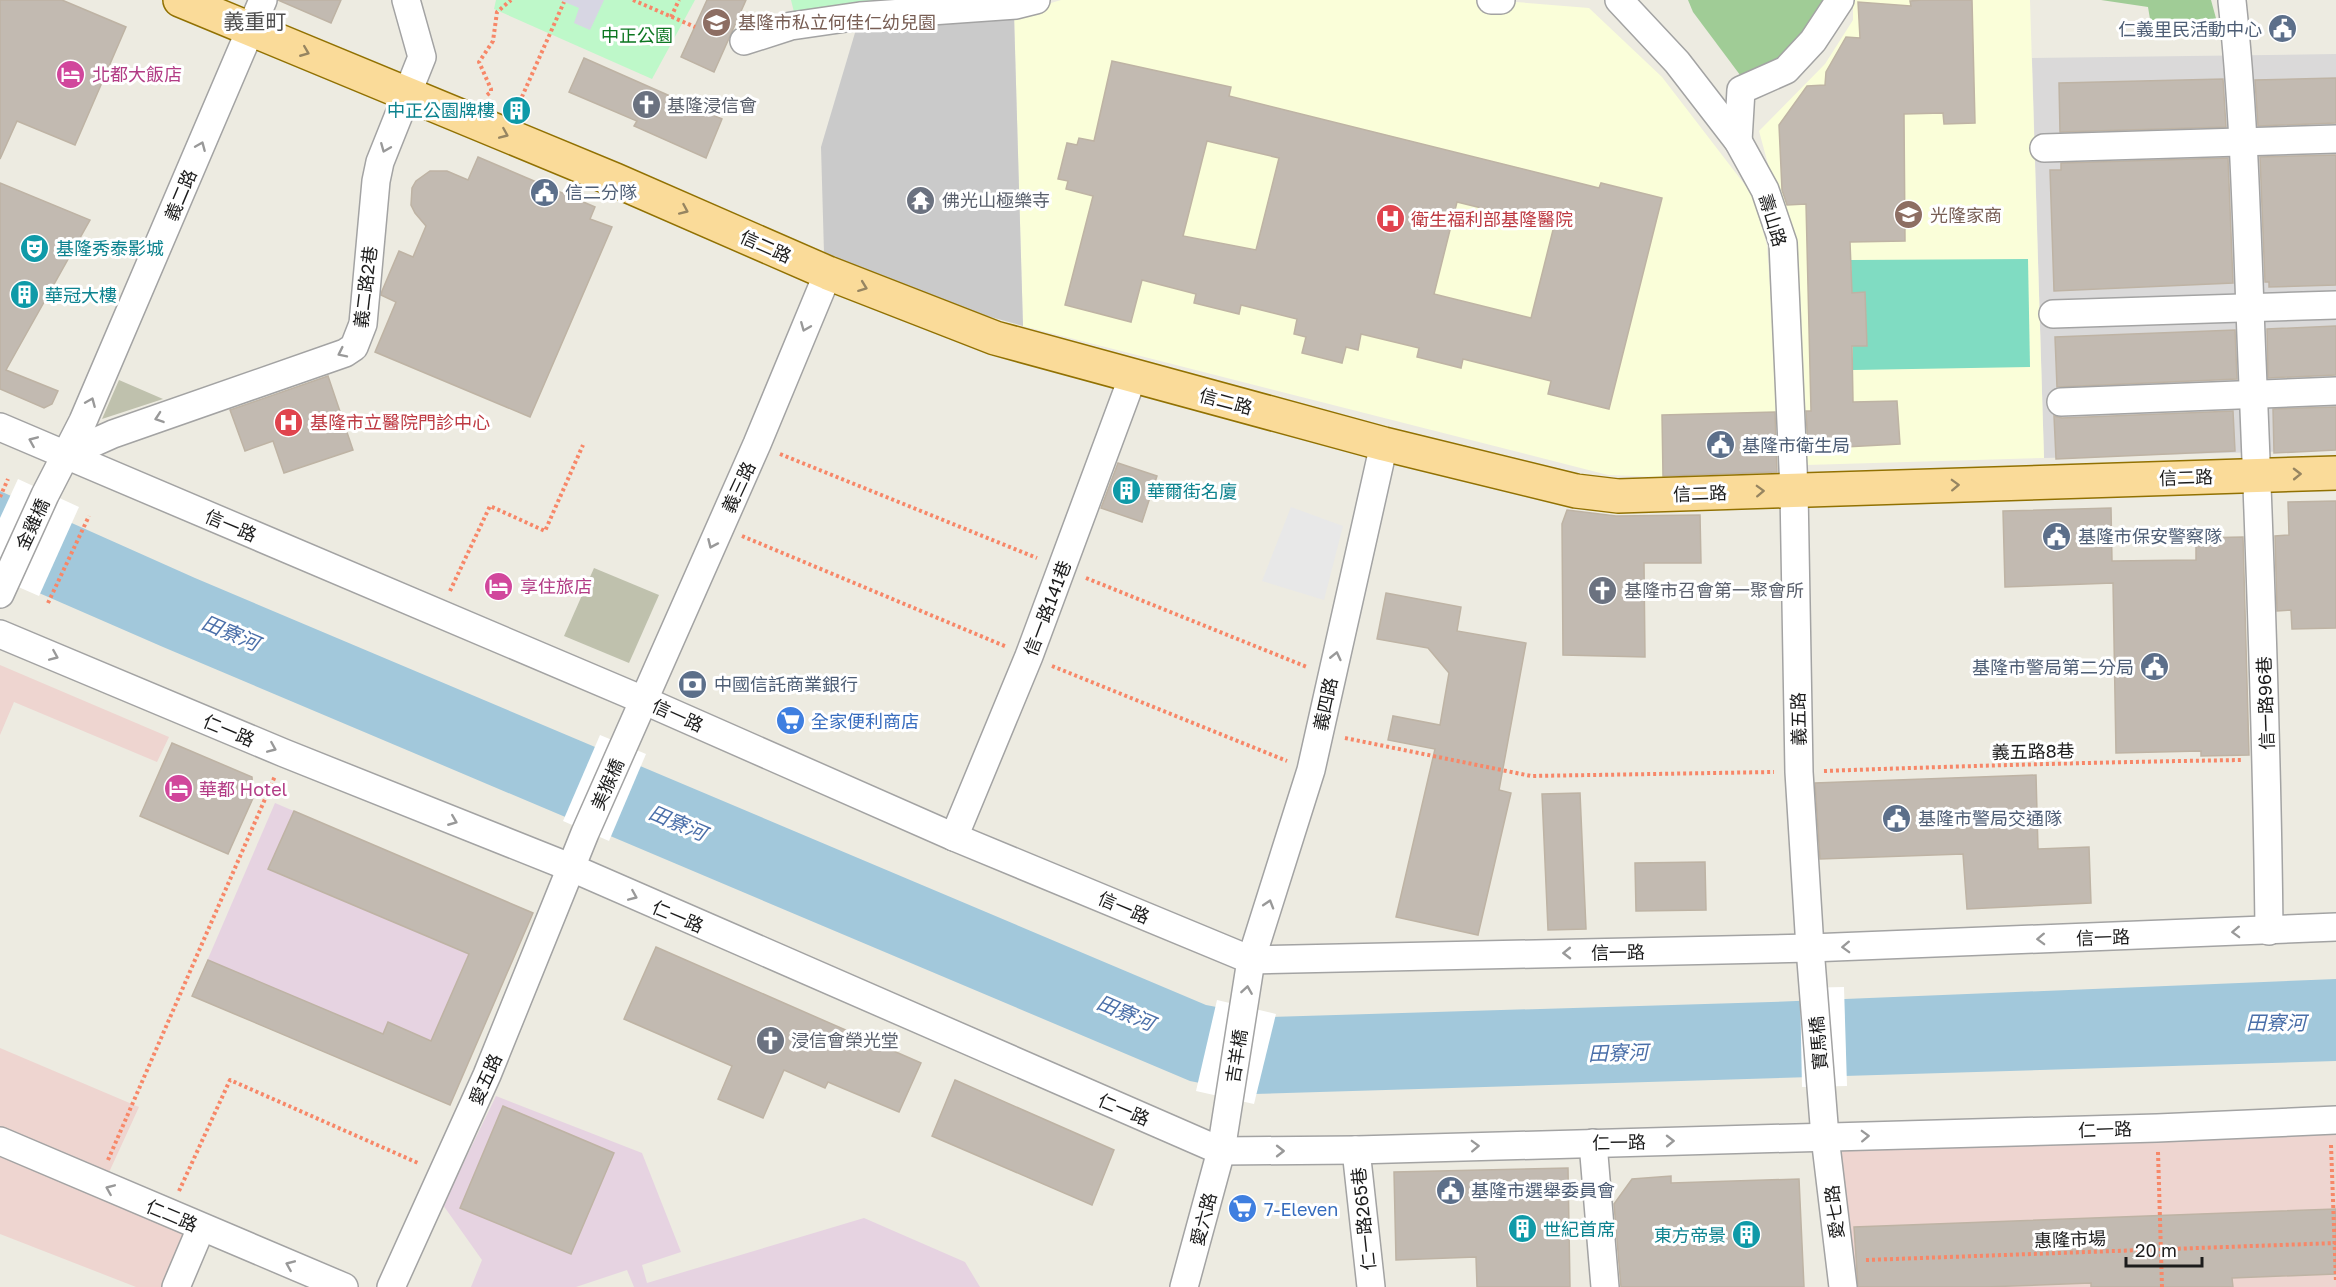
<svg xmlns="http://www.w3.org/2000/svg" width="2336" height="1287" font-family="'Golos Text','Noto Sans TC',sans-serif">
  <rect width="100%" height="100%" fill="#edebe1"/>
  <polygon fill="#dad9d9" points="2336,54 2336,450 2044,458 2032,58"/>
  <g fill="#eed5d0">
    <polygon points="0,665 169,737 157,762 14,702 0,735"/>
    <polygon points="0,1048 139,1107 105,1181 200,1223 172,1287 136,1287 0,1234"/>
    <polygon points="2336,1120 2336,1287 1832,1287 1812,1141"/>
  </g>
  <g fill="#e6d3e1">
    <polygon points="275,803 533,913 450,1105 192,996"/>
    <polygon points="496,1096 642,1153 681,1252 642,1265 647,1283 864,1218 965,1262 980,1287 634,1287 627,1270 576,1287 471,1287 482,1260 443,1205"/>
  </g>
  <g fill="#fafed9">
    <polygon points="1061,0 1491,0 1589,8 1662,77 1752,194 1767,245 1779,412 1662,415 1663,477 1608,475 1023,326 1014,14"/>
    <polygon points="1853,0 2030,0 2044,458 1806,465 1775,190 1759,131 1825,64 1853,20"/>
  </g>
  <polygon fill="#cacaca" points="1014,14 1023,326 969,311 824,253 821,147 860,16"/>
  <g fill="#bfc1ad">
    <polygon points="119,380 163,399 102,419"/>
    <polygon points="594,568 659,595 629,663 564,636"/>
  </g>
  <g fill="#a0cc96">
    <polygon points="1688,0 1839,0 1755,95 1693,12"/>
    <polygon points="2101,0 2211,0 2220,33 2152,31 2148,7"/>
  </g>
  <g fill="#bef8c9">
    <polygon points="496,0 695,0 652,79 494,9"/>
    <polygon points="791,0 945,0 794,12"/>
  </g>
  <polygon fill="#80dcc2" points="2028,259 2030,367 1853,370 1851,260"/>
  <polygon fill="#e8e8e8" points="1291,507 1343,526 1324,600 1262,581"/>
  <polygon fill="#d7d6e3" points="560,0 604,0 590,30 574,23 579,8"/>
  <polygon fill="#a2c8db" points="0,491 195,578 1206,1005 1269,1017 1771,1002 2336,979 2336,1061 1254,1094 1190,1081 163,647 0,576"/>
  <g fill="#fff">
    <polygon points="18,479 79,507 39,596 0,579 0,518"/>
    <polygon points="600,735 646,754 609,841 563,821"/>
    <polygon points="1844,987 1847,1086 1802,1087 1800,988"/>
    <polygon points="1217,1000 1276,1014 1254,1104 1196,1091"/>
  </g>
  <g fill="#c2bab1" stroke="#beb3a4" stroke-width="1.5" fill-rule="evenodd">
    <polygon points="0,0 62,0 126,27 75,145 17,121 0,159"/>
    <polygon points="278,0 341,0 331,23"/>
    <polygon points="707,0 746,0 714,72 681,57"/>
    <polygon points="1922,0 1972,0 1975,123 1944,124 1943,113 1904,114 1905,241 1850,242 1852,293 1865,292 1867,346 1852,346 1853,402 1897,401 1900,444 1808,449 1806,411 1811,411 1806,204 1787,205 1782,190 1779,125 1807,86 1825,85 1826,72 1846,37 1860,38 1858,2 1911,6 1910,1"/>
    <polygon points="584,58 722,119 706,158 634,126 637,121 569,92"/>
    <path d="M1112,61L1231,87L1229,96L1599,188L1601,183L1662,198L1609,409L1548,394L1551,381L1463,359L1461,368L1417,357L1419,348L1361,334L1358,350L1346,347L1342,363L1302,353L1306,337L1294,334L1297,319L1241,305L1239,314L1194,303L1196,294L1142,280L1131,322L1065,305L1093,196L1066,189L1068,181L1058,179L1067,143L1077,145L1079,138L1094,141ZM1207,141L1279,158L1256,250L1183,236ZM1457,202L1554,226L1531,318L1434,294Z"/>
    <polygon points="2336,78 2336,123 2258,126 2255,80"/>
    <polygon points="2223,79 2226,127 2060,132 2059,83"/>
    <polygon points="2336,155 2336,285 2269,287 2269,282 2265,282 2260,157"/>
    <polygon points="478,157 595,207 590,219 612,227 530,417 375,352 396,302 381,295 382,291 399,251 413,257 426,226 415,213 411,205 412,188 416,181 430,171 447,171 468,180"/>
    <polygon points="2228,158 2233,283 2054,291 2050,170 2061,170 2061,163"/>
    <polygon points="0,183 90,220 6,370 58,391 52,404 44,408 0,389"/>
    <polygon points="2336,326 2336,375 2268,378 2267,329"/>
    <polygon points="2235,330 2237,379 2057,387 2055,337"/>
    <polygon points="328,376 353,450 284,473 273,441 245,451 230,410"/>
    <polygon points="2336,407 2336,450 2274,453 2273,409"/>
    <polygon points="2233,411 2235,451 2056,459 2054,416 2062,418"/>
    <polygon points="1775,412 1777,472 1663,476 1662,415"/>
    <polygon points="1118,463 1157,476 1142,522 1101,508"/>
    <polygon points="2336,501 2336,628 2292,629 2291,610 2277,611 2275,536 2289,535 2288,502"/>
    <polygon points="2111,508 2112,561 2196,560 2196,538 2243,537 2249,755 2201,756 2201,751 2116,753 2113,583 2005,587 2003,511"/>
    <polygon points="1567,510 1616,516 1700,515 1701,563 1644,563 1645,657 1563,655 1562,524"/>
    <polygon points="1386,593 1461,607 1457,631 1526,643 1499,790 1511,793 1478,935 1396,917 1435,749 1388,740 1393,716 1440,725 1449,673 1428,648 1377,639"/>
    <polygon points="172,743 252,777 253,798 228,854 140,816"/>
    <polygon points="2036,775 2038,849 2089,847 2091,903 1967,909 1963,854 1820,859 1815,783"/>
    <polygon points="1580,793 1586,929 1548,930 1542,794"/>
    <polygon points="294,811 533,913 450,1105 192,996 208,960 383,1034 388,1022 431,1041 469,954 268,869"/>
    <polygon points="1705,862 1706,910 1636,911 1635,863"/>
    <polygon points="656,947 921,1063 899,1112 828,1082 825,1088 784,1070 763,1118 718,1099 732,1066 624,1019"/>
    <polygon points="955,1080 1114,1150 1092,1205 932,1136"/>
    <polygon points="503,1106 614,1153 571,1254 460,1208"/>
    <polygon points="1568,1168 1570,1287 1477,1287 1476,1257 1396,1260 1394,1172"/>
    <polygon points="1671,1176 1671,1183 1799,1179 1804,1287 1621,1287 1614,1204 1632,1179"/>
    <polygon points="2336,1209 2336,1274 2232,1278 2233,1287 2091,1287 2091,1283 1985,1287 1858,1287 1854,1227"/>
  </g>
  <g fill="none" stroke-linecap="round" stroke-linejoin="round">
    <defs>
      <g id="minor">
        <polyline points="1491,0 1501,0"/>
        <polyline points="1619,0 1677,62 1738,141 1765,190 1783,243 1794,490 1799,772 1810,948 1825,1137 1843,1287"/>
        <path d="M2232,1C2245,121 2247,241 2252,361C2260,551 2267,741 2269,931"/>
        <polyline points="744,41 791,26 860,16 1016,5 1036,0"/>
        <polyline points="1738,141 1741,90 1786,70 1813,41 1840,0"/>
        <polyline points="2044,148 2336,139"/>
        <polyline points="2053,314 2336,305"/>
        <polyline points="2061,402 2336,391"/>
        <polyline points="0,427 643,700 954,837 1251,960 1810,948 2336,927"/>
        <polyline points="66,455 113,434 345,353 354,347 363,324 376,181 380,162 422,57 406,0"/>
        <polyline points="0,594 45,495 83,421 263,0"/>
        <polyline points="0,634 284,753 572,868 1221,1151 1356,1150 2157,1128 2336,1120"/>
        <polyline points="954,837 1029,656 1133,376"/>
        <polyline points="0,1141 344,1287"/>
        <polyline points="1593,1143 1605,1287"/>
        <polyline points="1356,1150 1371,1287"/>
        <polyline points="176,1287 201,1228"/>
        <polyline points="391,1287 487,1075 585,833 757,444 828,273"/>
        <polyline points="1184,1287 1221,1151 1251,960 1311,770 1384,444"/>
      </g>
      <polyline id="major" points="180,0 615,180 828,273 995,338 1384,444 1576,491 1618,496 2336,473"/>
    </defs>
    <use href="#minor" stroke="#a3a3a3" stroke-width="30"/>
    <use href="#major" stroke="#917102" stroke-width="36"/>
    <g stroke="#f78768" stroke-width="4" stroke-dasharray="3 3" stroke-linecap="butt">
      <polyline points="633,0 695,27"/>
      <polyline points="671,17 679,0"/>
      <polyline points="487,95 491,92 491,89 479,62 493,41 497,12 511,0"/>
      <polyline points="517,108 564,2"/>
      <polyline points="780,454 1037,558"/>
      <polyline points="0,497 8,479"/>
      <polyline points="742,536 1007,647"/>
      <polyline points="1086,578 1307,667"/>
      <polyline points="450,591 490,506 545,531 583,445"/>
      <polyline points="48,603 89,516"/>
      <polyline points="1052,666 1287,761"/>
      <polyline points="1345,738 1531,776 1774,772"/>
      <path d="M1824,771C1963,766 2103,762 2242,760"/>
      <polyline points="2331,1145 2336,1282"/>
      <polyline points="2158,1152 2162,1287"/>
      <polyline points="108,1160 275,776"/>
      <polyline points="179,1191 230,1080 418,1163"/>
      <polyline points="1866,1260 2336,1243"/>
    </g>
    <use href="#minor" stroke="#fff" stroke-width="27"/>
    <use href="#major" stroke="#fadb99" stroke-width="33"/>
  </g>
  <defs><path id="oneway-chevron" d="M-2-3.5L2.5 0L-2 3.5" fill="none" stroke-width="1.6" stroke-linecap="round" stroke-linejoin="round" transform="scale(1.5)"/></defs>
  <g stroke="#968561">
    <use href="#oneway-chevron" transform="translate(305 52) rotate(22)"/>
    <use href="#oneway-chevron" transform="translate(504 134) rotate(23)"/>
    <use href="#oneway-chevron" transform="translate(684 210) rotate(24)"/>
    <use href="#oneway-chevron" transform="translate(863 287) rotate(21)"/>
    <use href="#oneway-chevron" transform="translate(2297 474) rotate(-1)"/>
    <use href="#oneway-chevron" transform="translate(1955 485) rotate(-2)"/>
    <use href="#oneway-chevron" transform="translate(1760 491) rotate(-2)"/>
  </g>
  <g stroke="#999">
    <use href="#oneway-chevron" transform="translate(201 146) rotate(-67)"/>
    <use href="#oneway-chevron" transform="translate(385 148) rotate(112)"/>
    <use href="#oneway-chevron" transform="translate(805 327) rotate(112)"/>
    <use href="#oneway-chevron" transform="translate(342 353) rotate(154)"/>
    <use href="#oneway-chevron" transform="translate(91 402) rotate(-67)"/>
    <use href="#oneway-chevron" transform="translate(159 418) rotate(161)"/>
    <use href="#oneway-chevron" transform="translate(33 441) rotate(-157)"/>
    <use href="#oneway-chevron" transform="translate(712 544) rotate(114)"/>
    <use href="#oneway-chevron" transform="translate(54 656) rotate(23)"/>
    <use href="#oneway-chevron" transform="translate(1336 656) rotate(-77)"/>
    <use href="#oneway-chevron" transform="translate(272 748) rotate(23)"/>
    <use href="#oneway-chevron" transform="translate(453 821) rotate(22)"/>
    <use href="#oneway-chevron" transform="translate(633 896) rotate(23)"/>
    <use href="#oneway-chevron" transform="translate(1269 904) rotate(-73)"/>
    <use href="#oneway-chevron" transform="translate(2236 932) rotate(178)"/>
    <use href="#oneway-chevron" transform="translate(2041 939) rotate(178)"/>
    <use href="#oneway-chevron" transform="translate(1846 947) rotate(178)"/>
    <use href="#oneway-chevron" transform="translate(1567 953) rotate(179)"/>
    <use href="#oneway-chevron" transform="translate(1247 990) rotate(-81)"/>
    <use href="#oneway-chevron" transform="translate(1865 1136) rotate(-2)"/>
    <use href="#oneway-chevron" transform="translate(1670 1141) rotate(-1)"/>
    <use href="#oneway-chevron" transform="translate(1475 1146) rotate(-2)"/>
    <use href="#oneway-chevron" transform="translate(1280 1151)"/>
    <use href="#oneway-chevron" transform="translate(110 1189) rotate(-157)"/>
    <use href="#oneway-chevron" transform="translate(290 1265) rotate(-157)"/>
  </g>
  <defs>
    <symbol id="school-disc" viewBox="-11 -11 22 22"><circle r="9.5" fill="#8d6e63" stroke="#fff"/><path d="M0-5L7-2L0 1L-7-2ZM-4 1L0 2.5L4 1V4Q0 6-4 4Z" fill="#fff"/></symbol>
    <symbol id="civic-disc" viewBox="-11 -11 22 22"><circle r="9.5" fill="#5c6f8a" stroke="#fff"/><path d="M-.6-6.5H3V-4.5H.6V-3L4-1V1h2V6H-6V1h2V-1L-.6-3ZM-1.2 2.5V6h2.4V2.5Z" fill="#fff"/></symbol>
    <symbol id="hotel-disc" viewBox="-11 -11 22 22"><circle r="9.5" fill="#d1479c" stroke="#fff"/><path d="M-6-4.5h1.5V1H6V5H4.5V3h-9V5H-6ZM-4 0a1.8 1.8 0 1 1 3.6 0ZM.5 0V-2.5h3Q6-2.5 6 0Z" fill="#fff"/></symbol>
    <symbol id="church-disc" viewBox="-11 -11 22 22"><circle r="9.5" fill="#6b7280" stroke="#fff"/><path d="M-1.2-6h2.4v3.5h3.3v2.4h-3.3V6h-2.4V-.1h-3.3v-2.4h3.3Z" fill="#fff"/></symbol>
    <symbol id="building-disc" viewBox="-11 -11 22 22"><circle r="9.5" fill="#0f9aa8" stroke="#fff"/><path d="M-4-6H4V6H1V3H-1V6H-4ZM-2.5-4.3h1.7v1.8h-1.7ZM.8-4.3h1.7v1.8H.8ZM-2.5-1h1.7V.8h-1.7ZM.8-1h1.7V.8H.8Z" fill="#fff"/></symbol>
    <symbol id="temple-disc" viewBox="-11 -11 22 22"><circle r="9.5" fill="#6b7280" stroke="#fff"/><path d="M0-6L5-2H3V0L6.5 2.5H4V6H1.5V3h-3V6H-4V2.5H-6.5L-3 0V-2H-5Z" fill="#fff"/></symbol>
    <symbol id="hospital-disc" viewBox="-11 -11 22 22"><circle r="9.5" fill="#e0444e" stroke="#fff"/><path d="M-5-5h3v3.5h4V-5h3V5h-3V1.5h-4V5h-3Z" fill="#fff"/></symbol>
    <symbol id="theatre-disc" viewBox="-11 -11 22 22"><circle r="9.5" fill="#0f9aa8" stroke="#fff"/><path d="M-5-5.5Q0-4 5-5.5V0Q5 5 0 6Q-5 5-5 0ZM-3.3-2.5H-1v1.5H-3.3ZM1-2.5H3.3v1.5H1ZM-2.8 1Q0 5.5 2.8 1Z" fill="#fff"/></symbol>
    <symbol id="bank-disc" viewBox="-11 -11 22 22"><circle r="9.5" fill="#5c6f8a" stroke="#fff"/><path d="M-6-4H6V4H-6ZM0-2.3a2.3 2.3 0 1 0 0 4.6a2.3 2.3 0 1 0 0-4.6Z" fill="#fff"/></symbol>
    <symbol id="supermarket-disc" viewBox="-11 -11 22 22"><circle r="9.5" fill="#3f7fe0" stroke="#fff"/><path d="M-6-5.5h2.5l.6 2H6L4.5 2H-2.5L-4.4-4H-6ZM-1.5 3.2a1.3 1.3 0 1 0 .1 0ZM3 3.2a1.3 1.3 0 1 0 .1 0Z" fill="#fff"/></symbol>
  </defs>
  <g fill-rule="evenodd">
    <use href="#school-disc" x="700" y="6" width="33" height="33"/>
    <use href="#civic-disc" x="2266" y="12" width="33" height="33"/>
    <use href="#hotel-disc" x="54" y="58" width="33" height="33"/>
    <use href="#church-disc" x="630" y="88" width="33" height="33"/>
    <use href="#building-disc" x="500" y="94" width="33" height="33"/>
    <use href="#civic-disc" x="528" y="176" width="33" height="33"/>
    <use href="#temple-disc" x="904" y="184" width="33" height="33"/>
    <use href="#school-disc" x="1892" y="198" width="33" height="33"/>
    <use href="#hospital-disc" x="1374" y="202" width="33" height="33"/>
    <use href="#theatre-disc" x="18" y="232" width="33" height="33"/>
    <use href="#building-disc" x="8" y="278" width="33" height="33"/>
    <use href="#hospital-disc" x="272" y="406" width="33" height="33"/>
    <use href="#civic-disc" x="1704" y="428" width="33" height="33"/>
    <use href="#building-disc" x="1110" y="474" width="33" height="33"/>
    <use href="#civic-disc" x="2040" y="520" width="33" height="33"/>
    <use href="#hotel-disc" x="482" y="570" width="33" height="33"/>
    <use href="#church-disc" x="1586" y="574" width="33" height="33"/>
    <use href="#civic-disc" x="2138" y="650" width="33" height="33"/>
    <use href="#bank-disc" x="676" y="668" width="33" height="33"/>
    <use href="#supermarket-disc" x="774" y="704" width="33" height="33"/>
    <use href="#hotel-disc" x="162" y="772" width="33" height="33"/>
    <use href="#civic-disc" x="1880" y="802" width="33" height="33"/>
    <use href="#church-disc" x="754" y="1024" width="33" height="33"/>
    <use href="#civic-disc" x="1434" y="1174" width="33" height="33"/>
    <use href="#supermarket-disc" x="1226" y="1192" width="33" height="33"/>
    <use href="#building-disc" x="1506" y="1212" width="33" height="33"/>
    <use href="#building-disc" x="1730" y="1218" width="33" height="33"/>
  </g>
  <g text-anchor="middle" dominant-baseline="central" stroke-width="6" stroke-linejoin="round" paint-order="stroke">
    <g font-size="18" fill="#785e54" stroke="#fff" text-anchor="start">
      <text x="738" y="22">基隆市私立何佳仁幼兒園</text>
      <text x="1930" y="215">光隆家商</text>
    </g>
    <g font-size="18" fill="#4e5e75" stroke="#fff" text-anchor="start">
      <text x="2262" y="29" text-anchor="end">仁義里民活動中心</text>
      <text x="565" y="192">信二分隊</text>
      <text x="1742" y="445">基隆市衛生局</text>
      <text x="2078" y="536">基隆市保安警察隊</text>
      <text x="2134" y="667" text-anchor="end">基隆市警局第二分局</text>
      <text x="714" y="684">中國信託商業銀行</text>
      <text x="1918" y="818">基隆市警局交通隊</text>
      <text x="1471" y="1190">基隆市選舉委員會</text>
    </g>
    <g font-size="18" fill="#0d7721" stroke="#fff">
      <text x="637" y="35">中正公園</text>
    </g>
    <g font-size="18" fill="#b23c85" stroke="#fff" text-anchor="start">
      <text x="92" y="74">北都大飯店</text>
      <text x="520" y="586">享住旅店</text>
      <text x="199" y="789">華都 Hotel</text>
    </g>
    <g font-size="18" fill="#5b616d" stroke="#fff" text-anchor="start">
      <text x="667" y="105">基隆浸信會</text>
      <text x="942" y="200">佛光山極樂寺</text>
      <text x="1624" y="590">基隆市召會第一聚會所</text>
      <text x="791" y="1040">浸信會榮光堂</text>
    </g>
    <g font-size="18" fill="#0d838f" stroke="#fff" text-anchor="start">
      <text x="495" y="110" text-anchor="end">中正公園牌樓</text>
      <text x="56" y="248">基隆秀泰影城</text>
      <text x="45" y="295">華冠大樓</text>
      <text x="1147" y="491">華爾街名廈</text>
      <text x="1543" y="1229">世紀首席</text>
      <text x="1726" y="1235" text-anchor="end">東方帝景</text>
    </g>
    <g font-size="18" fill="#1c1c1c" stroke="#fff">
      <text transform="translate(180 195) rotate(-67)">義二路</text>
      <text transform="translate(1773 220) rotate(73)">壽山路</text>
      <text transform="translate(766 246) rotate(24)">信二路</text>
      <text transform="translate(365 287) rotate(-83)">義二路2巷</text>
      <text transform="translate(1226 401) rotate(15)">信二路</text>
      <text transform="translate(2186 477) rotate(-2)">信二路</text>
      <text transform="translate(738 487) rotate(-65)">義三路</text>
      <text transform="translate(1700 493) rotate(-2)">信二路</text>
      <text transform="translate(32 524) rotate(-65)">金雞橋</text>
      <text transform="translate(231 525) rotate(23)">信一路</text>
      <text transform="translate(1047 608) rotate(-69)">信一路141巷</text>
      <text transform="translate(2265 703) rotate(-92)">信一路96巷</text>
      <text transform="translate(1325 704) rotate(-78)">義四路</text>
      <text transform="translate(678 715) rotate(24)">信一路</text>
      <text transform="translate(1798 719) rotate(-91)">義五路</text>
      <text transform="translate(229 730) rotate(23)">仁一路</text>
      <text transform="translate(2033 751) rotate(-1)">義五路8巷</text>
      <text transform="translate(607 784) rotate(-66)">美猴橋</text>
      <text transform="translate(1124 907) rotate(23)">信一路</text>
      <text transform="translate(678 916) rotate(23)">仁一路</text>
      <text transform="translate(2103 937) rotate(-2)">信一路</text>
      <text transform="translate(1618 952) rotate(-1)">信一路</text>
      <text transform="translate(1818 1043) rotate(-95)">寶馬橋</text>
      <text transform="translate(1236 1056) rotate(-81)">吉羊橋</text>
      <text transform="translate(485 1079) rotate(-66)">愛五路</text>
      <text transform="translate(1124 1109) rotate(23)">仁一路</text>
      <text transform="translate(2105 1129) rotate(-2)">仁一路</text>
      <text transform="translate(1619 1142) rotate(-1)">仁一路</text>
      <text transform="translate(1834 1212) rotate(-96)">愛七路</text>
      <text transform="translate(172 1215) rotate(23)">仁二路</text>
      <text transform="translate(1203 1219) rotate(-75)">愛六路</text>
      <text transform="translate(1363 1219) rotate(-96)">仁一路265巷</text>
      <text transform="translate(2070 1239) rotate(-2)">惠隆市場</text>
    </g>
    <g font-size="18" fill="#be3a42" stroke="#fff" text-anchor="start">
      <text x="1411" y="219">衛生福利部基隆醫院</text>
      <text x="310" y="422">基隆市立醫院門診中心</text>
    </g>
    <g font-size="18" fill="#366cbe" stroke="#fff" text-anchor="start">
      <text x="811" y="721">全家便利商店</text>
      <text x="1264" y="1209">7-Eleven</text>
    </g>
    <g font-size="20" font-style="italic" fill="#4a6fa9" stroke="#fff">
      <text transform="translate(231 632) rotate(23)">田寮河</text>
      <text transform="translate(678 822) rotate(23)">田寮河</text>
      <text transform="translate(1126 1012) rotate(23)">田寮河</text>
      <text x="2276" y="1022">田寮河</text>
      <text transform="translate(1618 1052) rotate(-2)">田寮河</text>
    </g>
    <g font-size="21" fill="#4f4f4f" stroke="#fff">
      <text x="255" y="21">義重町</text>
    </g>
  </g>
  <path d="M2126 1257v9h76v-9" fill="none" stroke="#1c1c1c" stroke-width="3"/>
  <text x="2135" y="1257" font-size="18" fill="#1c1c1c" stroke="#ffffff" stroke-width="4.5" paint-order="stroke">20 m</text>
</svg>
